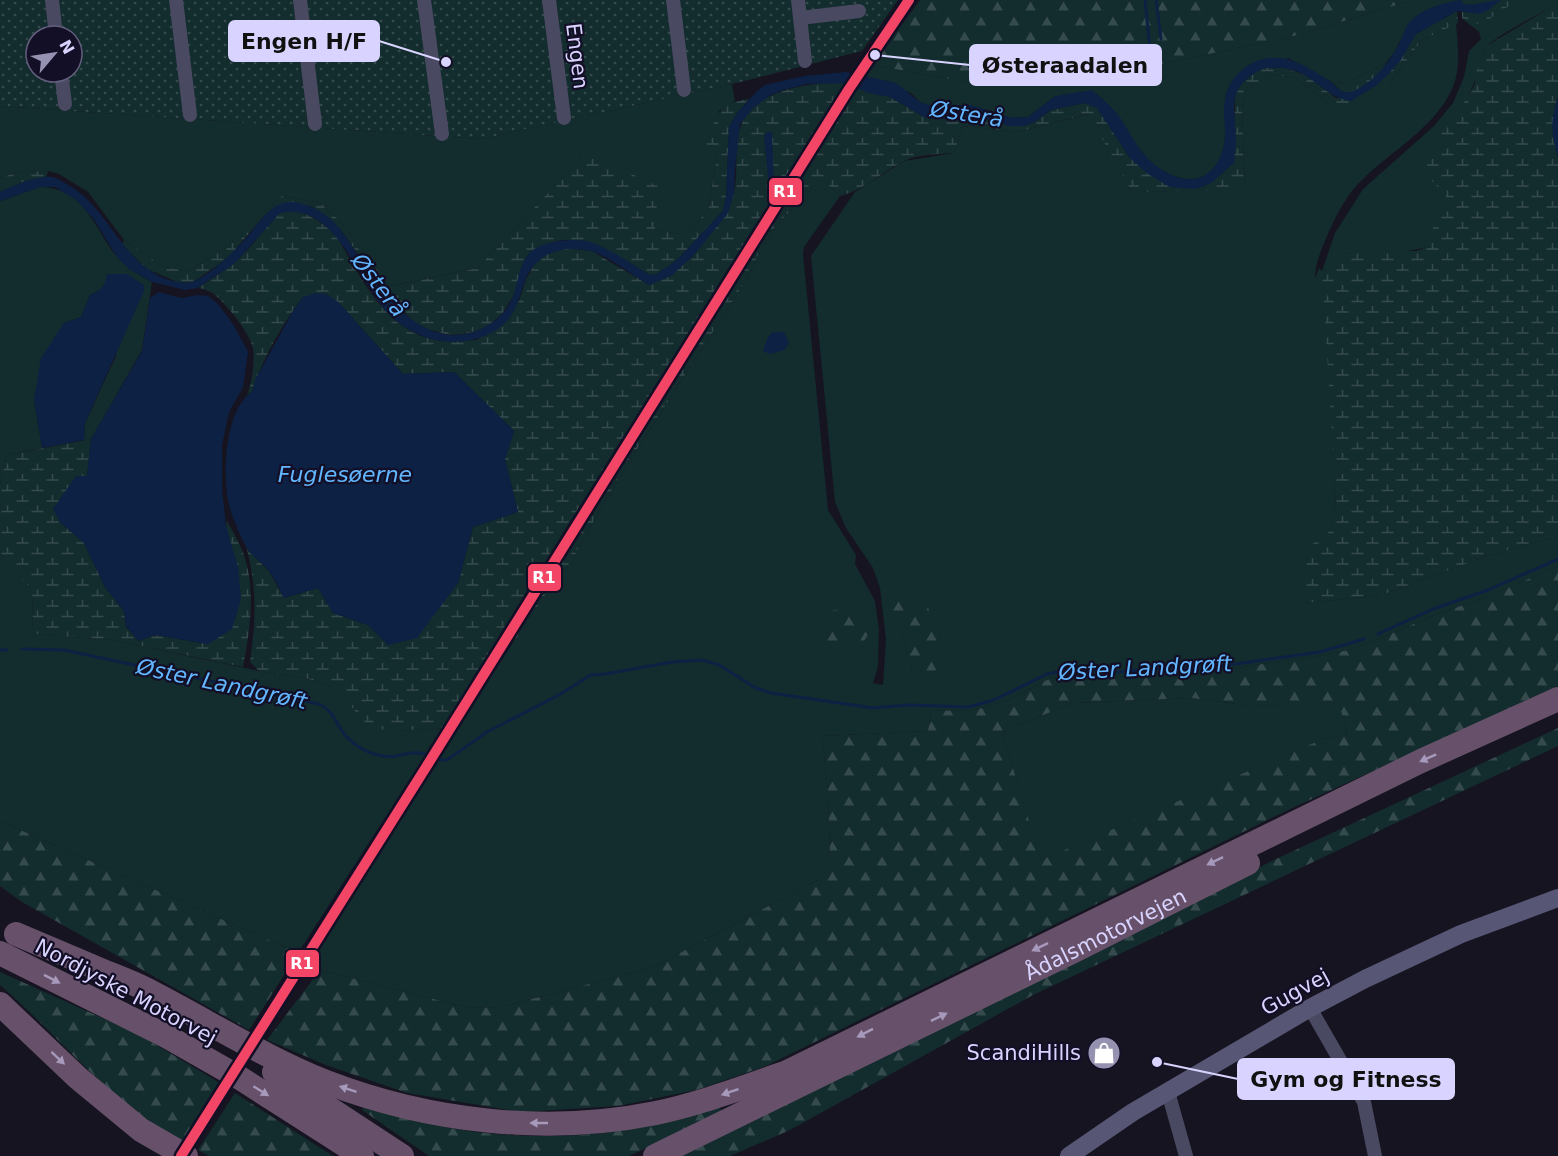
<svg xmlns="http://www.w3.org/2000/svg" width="1558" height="1156" font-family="'DejaVu Sans',sans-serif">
  <defs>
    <pattern id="forest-firs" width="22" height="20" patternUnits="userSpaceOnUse" patternTransform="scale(1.5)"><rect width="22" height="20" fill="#132c2d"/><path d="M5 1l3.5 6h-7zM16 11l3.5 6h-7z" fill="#354a4c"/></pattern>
    <pattern id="wetland-marsh" width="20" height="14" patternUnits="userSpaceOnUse" patternTransform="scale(1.5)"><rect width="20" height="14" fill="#132c2d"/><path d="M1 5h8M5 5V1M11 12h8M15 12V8" fill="none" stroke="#354a4c"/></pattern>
    <pattern id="garden-dots" width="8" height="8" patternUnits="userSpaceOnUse" patternTransform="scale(1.5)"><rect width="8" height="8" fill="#132c2d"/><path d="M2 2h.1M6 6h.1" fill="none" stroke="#354a4c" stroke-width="1.8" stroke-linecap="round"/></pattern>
  </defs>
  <rect width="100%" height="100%" fill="#161421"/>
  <g fill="#132c2d" fill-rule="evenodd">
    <path d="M1413,0H1558V3C1546,11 1491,38 1487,47C1479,63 1476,82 1467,99L1456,185L1432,245C1407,255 1369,251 1341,254L1334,518L1307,587L1305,603L1382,595L1487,556L1558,536V566L1489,596L1435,615L1354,649L1307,658L1293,659L1200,674L1171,672L1118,677L1095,674L1051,678L1010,699L975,710L931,711L928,731L822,736L828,792L830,862L822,878L653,967L501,1007L469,1008L320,970L311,964L471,705L558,576L573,561L576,552L620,476L750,274L757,257L774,228L814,186L823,180L840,196L804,247L803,254L828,510L856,555L855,564L875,601L879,629L878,666L873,683L883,685L886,640L880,588L873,568L846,528L835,502L811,256L855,192L904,161L954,153L963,126L1017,132L1089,114L1132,192L1245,189L1242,107L1246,91L1270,74L1295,78L1328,103L1388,85L1422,40L1456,23C1458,48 1462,72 1449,95C1431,129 1391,152 1364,178C1347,193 1336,216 1327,236C1321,250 1315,264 1315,279L1319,268L1322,271L1335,233L1363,189L1434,126L1453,103L1464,77L1469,51L1481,39L1479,32L1462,18L1461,0L1428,9L1401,39L1394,53L1386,63L1346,83L1332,82L1288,58L1225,98C1224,118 1229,144 1218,162C1200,193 1164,176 1144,156C1134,146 1127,130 1119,117L1055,96L1028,117L1011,118L989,110L960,105L934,107L920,102L911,93L863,76L872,65L973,83H1034L1134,70L1298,35ZM932,620L940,638L912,671L901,626Z"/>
    <polygon points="732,84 735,101 719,111 717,156 708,211 683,235 655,229 585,153 478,268 389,286 338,219 320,203 282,196 225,248 188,271 164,267 124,240 88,192 59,174 48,171 18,172 0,178 0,106 481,139"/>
    <path d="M40,187C86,188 94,229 118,258C128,269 139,275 152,282L142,350L91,439L84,440L85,423L116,356L105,285L101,290L90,295L81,317L64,323L34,399L42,448L7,455L0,484V201Z"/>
    <polygon points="0,555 32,590 33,634 112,640 259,671 309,679 327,685 347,701 360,718 398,731 443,728 298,953 0,821"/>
    <polygon points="1192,698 1252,706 1339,703 1348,735 1323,739 1041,861 1002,732 1073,703"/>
  </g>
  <g fill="url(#forest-firs)" fill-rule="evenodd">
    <polygon points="920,0 1413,0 1298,35 1134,70 1034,83 973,83 872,65"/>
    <path d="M1558,566V686L1288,810L766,1066L696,1090L618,1106L521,1112L407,1093L326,1065L267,1040L320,970L469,1008L501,1007L653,967L822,878L830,861L828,792L822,736L928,731L931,711L975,710L1010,699L1051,678L1095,674L1118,677L1171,672L1200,674L1293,659L1307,658L1354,649L1435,615L1489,596ZM1192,698L1252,706L1339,704L1348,735L1323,739L1041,860L1002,732L1073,703Z"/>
    <polygon points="923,595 940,638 936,670 922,676 912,671 901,627 896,627 889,618 897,599"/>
    <polygon points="852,607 864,618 869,633 859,649 827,643 823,612"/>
    <polygon points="1558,728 1558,746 1033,995 790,1130 730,1156 680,1156 1276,859"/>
    <polygon points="0,821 298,953 249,1030 22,902 0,886"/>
    <path d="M0,972L138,1034L220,1083L182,1142C169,1134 155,1126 143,1117C91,1079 49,1027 0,985Z"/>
    <polygon points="235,1093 333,1156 209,1156 198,1150"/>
    <path d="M365,1105C390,1113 414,1120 440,1126C492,1137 559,1139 612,1132C648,1127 684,1116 719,1106L722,1113L629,1156H429L362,1110Z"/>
  </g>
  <g fill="url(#wetland-marsh)">
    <path d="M1501,0H1518L1483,23L1470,25L1462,18V12C1478,15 1489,10 1501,0Z"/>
    <path d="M1558,3V97C1552,114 1552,140 1558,157V536L1487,556L1382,595L1305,603L1307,547L1327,535L1334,518L1335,484L1322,271L1341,254L1370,251H1417L1431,245L1435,214L1446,204V195L1427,176V165L1437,147L1442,132L1467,98L1474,86L1477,70L1488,45Z"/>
    <path d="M1457,11L1458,23L1422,40L1388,85L1350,110L1328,103L1295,78L1270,74L1246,91L1242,107L1245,190L1132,192L1088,114L1017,132L963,126L954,153C937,154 917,154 902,162C881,173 864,190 840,196L823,180L814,186L774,228L757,257L750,274L620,476L576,552L573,561L558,576L512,645L509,642L855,87L868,92L890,97L926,118L938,119L966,116L984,118L1010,126H1024L1033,123L1051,110L1085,103L1097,107L1130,158L1196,189L1234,163L1235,95L1243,82L1255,72L1265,68H1285L1306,75L1336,98L1360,97L1389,73L1416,34Z"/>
    <path d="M1386,63C1382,74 1355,97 1343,92C1339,90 1335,85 1332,82L1346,83Z"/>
    <path d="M834,82L847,83L556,544L443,728L398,731L374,729L360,718L347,701L327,685L309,679L259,671L250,662C256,621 257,590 247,549L269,571L284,598L318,588L333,613L368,625L388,645L458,583L473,527L518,512L505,459L514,431L454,372L403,374L338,302L303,297C282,325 262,359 252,392L247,395C252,382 255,363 253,349C251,334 226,304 215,295C209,290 204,289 198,288C215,277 235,263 249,248C260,238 266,220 280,213C298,204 326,224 337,237C360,276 386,332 436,340C448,343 464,340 477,340L519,301L526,279L536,262L547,253L567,248L592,251L649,285C663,276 680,268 692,257C698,252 733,198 734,192C738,175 735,154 738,136C745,93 797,85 834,82Z"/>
    <path d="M749,99L737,113L729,127L726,196L723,211L677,260L657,274L650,275L617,256L577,240H560L546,245L502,314L489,325L477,331L464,334L449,335L434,331L419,326L409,317L385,292L341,230L311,206L264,216L228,258L192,283L177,282L147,269L122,245L124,240L164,267L188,271L225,248L282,196L320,203L338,219L390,286L478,268L585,153L658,186L655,229L683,235L708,211L717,156L706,143C717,116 717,103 749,99Z"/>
    <polygon points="48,171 46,178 23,182 0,192 0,178 18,172"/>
    <path d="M91,439L87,476L60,522L84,543L105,587L124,611L126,627L139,641L155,635L208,644L227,521C232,530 238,540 242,550C257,587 250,630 243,667L112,640L33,634L32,590L0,555V484L7,455Z"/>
  </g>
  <path fill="url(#garden-dots)" fill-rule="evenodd" d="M0,0H898L862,51L732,84L481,139L0,106ZM36,36H72V72H36Z"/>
  <g fill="#0d2144">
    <path d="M1461,0L1463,4C1477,6 1488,0 1501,0L1488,10L1479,14L1457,11L1416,34L1400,61L1389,73L1377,85L1351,101C1331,98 1320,84 1303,74C1292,68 1280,67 1267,68C1259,69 1253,74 1247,79C1227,95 1236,118 1236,140C1236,147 1234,155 1234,163L1211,183L1196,189L1170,187L1148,174L1130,158L1097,108L1085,103L1051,110L1033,123L1024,126H1009L984,118L967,116L938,119L926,118L890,97L868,93L847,83L807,84L783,90L769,96L753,108L740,124L735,169L734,193L728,213L693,256L671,276L649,285C633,276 607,255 590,251C563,245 538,252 526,278C521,290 519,302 513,312C500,337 462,346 437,340C415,336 393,322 380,304C355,271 332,202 280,213L234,264L197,288L185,290L152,282L129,269L117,257L93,218L75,199L55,187H40L0,201V192C14,186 37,175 52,177C58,178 63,182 68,185C112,209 124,273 178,282C192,285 200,279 211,271C224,261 236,250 247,237C266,215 276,193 309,206C331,214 342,231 354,249C376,283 405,330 449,335C472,337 499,324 510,303C518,289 517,270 527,256C536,241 574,237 590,242C611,249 631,264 650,275L657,274L677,260L723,211L726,196L729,127L737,113L757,91L765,85L805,76L846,72L896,83L920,102L934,107L971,105L1011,118L1028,117L1055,96L1092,90C1103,99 1113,108 1121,119C1136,142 1142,159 1167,173C1196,188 1217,175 1224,145C1227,131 1222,114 1225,100C1227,81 1245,63 1263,59C1288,53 1309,68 1330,81C1334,84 1338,90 1344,92C1350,94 1359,89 1364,85C1381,74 1392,58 1401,40C1403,35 1405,28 1408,24C1420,9 1443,3 1461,0Z"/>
    <path d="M1558,97V157C1551,135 1550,119 1558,97Z"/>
    <polygon points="767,132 772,132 774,192 770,198 764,136"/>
    <path d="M107,274H127L144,285V291L85,423L84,440L42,448L34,399L41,358L64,323L81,317L90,295C102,290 105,286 107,274Z"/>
    <polygon points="159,292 181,298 198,295 208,296 218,304 233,324 248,352 243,387 229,412 222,445 222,490 226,526 238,567 241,599 232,629 208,644 155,635 138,641 126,626 124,611 105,587 84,543 60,522 53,509 76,476 87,476 91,439 142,351 150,298"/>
    <path d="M316,293L326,294L338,302L403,374L454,372L514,431L505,459L518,512L473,527L458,583L417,638L388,645L368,625L333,613L318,588L284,598C279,589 275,578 268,570C262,562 251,556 246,547C239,532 231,516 228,500C223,472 225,409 252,392L255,380L293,311L303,297Z"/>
    <polygon points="773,332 784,332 789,343 784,350 770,354 763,351 768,337"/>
  </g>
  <polygon fill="#161421" points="855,71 864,73 853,89 845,86"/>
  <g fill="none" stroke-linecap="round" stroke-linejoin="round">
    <g stroke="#0d2144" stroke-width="3">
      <polyline points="1145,0 1150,49"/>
      <polyline points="1156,0 1161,39"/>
      <polyline points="1378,634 1433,609 1488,590 1558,559"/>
      <path d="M22,649L64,650L319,704C335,711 335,724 346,736C354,745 365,752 378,755C395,760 407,751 420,753C431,754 436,762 447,760L487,732L557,696L591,675L605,674L672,662L703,660L719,665L756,688L771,693L873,708L908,705L968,707L994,700L1047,674L1069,670L1090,669L1118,672L1170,667L1200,669L1320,652L1364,639"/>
      <polyline points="0,650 7,650"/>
    </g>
    <g stroke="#4a4962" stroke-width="14">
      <polyline points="52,0 56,36"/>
      <polyline points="176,0 190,115"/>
      <polyline points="300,0 315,124"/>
      <polyline points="424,0 442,134"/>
      <polyline points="549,0 564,118"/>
      <polyline points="673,0 684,90"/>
      <polyline points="798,0 805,61"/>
      <polyline points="800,18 859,11"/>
      <polyline points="61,72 65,104"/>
      <polyline points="1310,1008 1364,1102 1375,1156"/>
      <polyline points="1168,1092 1186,1156"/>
    </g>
    <polyline stroke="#575674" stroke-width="18" points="1069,1156 1133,1112 1310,1008 1365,979 1461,934 1558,898"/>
    <g stroke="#67516a" stroke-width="24">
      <path d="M16,934C46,947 77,960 108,973C123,979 139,985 153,993C211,1023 266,1058 326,1082C430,1122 547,1135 656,1113C700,1104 743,1087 785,1073L1421,761L1558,699"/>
      <polyline points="0,953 168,1037 240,1078 362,1156"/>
      <polyline points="0,1004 78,1078 141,1130 186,1156"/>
      <polyline points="274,1072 402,1156"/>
      <path id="s1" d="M655,1156L1078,949L1248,863"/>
    </g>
    <defs>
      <polyline id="rail-1" points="181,1156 428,764 849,89 909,0"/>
    </defs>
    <use href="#rail-1" stroke="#130f26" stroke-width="15"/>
    <use href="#rail-1" stroke="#f34667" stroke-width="10"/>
  </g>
  <defs><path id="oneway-solid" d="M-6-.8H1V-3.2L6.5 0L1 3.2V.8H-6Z" transform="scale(1.5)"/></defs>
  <g fill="#a699bc">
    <use href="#oneway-solid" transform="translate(1428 758) rotate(156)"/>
    <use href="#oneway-solid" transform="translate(1215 861) rotate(154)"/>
    <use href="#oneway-solid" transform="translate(1040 947) rotate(154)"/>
    <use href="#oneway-solid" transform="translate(52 979) rotate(27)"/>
    <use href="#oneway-solid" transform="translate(939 1017) rotate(-26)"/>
    <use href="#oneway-solid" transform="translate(865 1033) rotate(153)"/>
    <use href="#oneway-solid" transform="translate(58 1058) rotate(43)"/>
    <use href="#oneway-solid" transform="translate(348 1089) rotate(-162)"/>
    <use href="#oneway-solid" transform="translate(261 1091) rotate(32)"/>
    <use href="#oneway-solid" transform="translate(730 1092) rotate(161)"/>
    <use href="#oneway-solid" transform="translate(539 1123) rotate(-180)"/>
  </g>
  <defs>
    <symbol id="shop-disc" viewBox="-11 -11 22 22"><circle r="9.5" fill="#9591b1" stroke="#130f26"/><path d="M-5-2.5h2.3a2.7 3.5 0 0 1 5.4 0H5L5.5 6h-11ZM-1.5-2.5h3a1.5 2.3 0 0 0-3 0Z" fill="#fff"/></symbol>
  </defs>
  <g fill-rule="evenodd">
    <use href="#shop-disc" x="1085" y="1034" width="38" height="38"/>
  </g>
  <g text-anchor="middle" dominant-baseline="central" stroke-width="4.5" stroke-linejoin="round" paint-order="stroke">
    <g font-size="21" fill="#d9d4ff" stroke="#130f26">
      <text transform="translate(577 56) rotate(83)">Engen</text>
      <text stroke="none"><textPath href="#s1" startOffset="502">Ådalsmotorvejen</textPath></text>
      <text transform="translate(126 992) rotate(28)">Nordjyske Motorvej</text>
      <text transform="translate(1295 992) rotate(-29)">Gugvej</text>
    </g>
    <g font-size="21" fill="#d9d4ff" stroke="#130f26" text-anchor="end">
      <text x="1081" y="1053">ScandiHills</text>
    </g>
    <g font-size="22" font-style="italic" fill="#62b6ff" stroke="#130f26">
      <text transform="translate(967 114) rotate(9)">Østerå</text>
      <text transform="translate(379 285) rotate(52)">Østerå</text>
      <text x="345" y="474">Fuglesøerne</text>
      <text transform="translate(1145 668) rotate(-3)">Øster Landgrøft</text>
      <text transform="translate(222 684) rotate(12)">Øster Landgrøft</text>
    </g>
  </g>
  <path fill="none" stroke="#d9d4ff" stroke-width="2" d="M446 62L379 41M875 55L970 65M1157 1062L1238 1079"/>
  <g fill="#d9d4ff" stroke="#130f26" stroke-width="2">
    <circle cx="446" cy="62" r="6"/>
    <circle cx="875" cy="55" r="6"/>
    <circle cx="1157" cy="1062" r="6"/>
  </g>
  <g fill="#d9d4ff" stroke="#d9d4ff" stroke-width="2">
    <rect x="229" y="21" width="150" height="40" rx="6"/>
    <rect x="970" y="45" width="191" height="40" rx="6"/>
    <rect x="1238" y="1059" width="216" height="40" rx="6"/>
  </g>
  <g font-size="22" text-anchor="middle" font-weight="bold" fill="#111">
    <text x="304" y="49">Engen H/F</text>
    <text x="1065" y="73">Østeraadalen</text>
    <text x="1346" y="1087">Gym og Fitness</text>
  </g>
  <g stroke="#130f26" stroke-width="2">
    <rect x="768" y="177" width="35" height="29" rx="6" fill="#f34667"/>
    <rect x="527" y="563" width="35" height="29" rx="6" fill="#f34667"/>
    <rect x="285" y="949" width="35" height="29" rx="6" fill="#f34667"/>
  </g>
  <g font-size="16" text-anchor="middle" font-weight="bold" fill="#fff">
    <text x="785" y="197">R1</text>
    <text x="544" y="583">R1</text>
    <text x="302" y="969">R1</text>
  </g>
  <g transform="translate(54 54) rotate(61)"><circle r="28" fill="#130f26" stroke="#625e7d" stroke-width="1.5"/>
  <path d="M0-4.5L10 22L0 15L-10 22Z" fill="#9591b1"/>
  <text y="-9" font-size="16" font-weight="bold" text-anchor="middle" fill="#d9d4ff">N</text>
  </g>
</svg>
